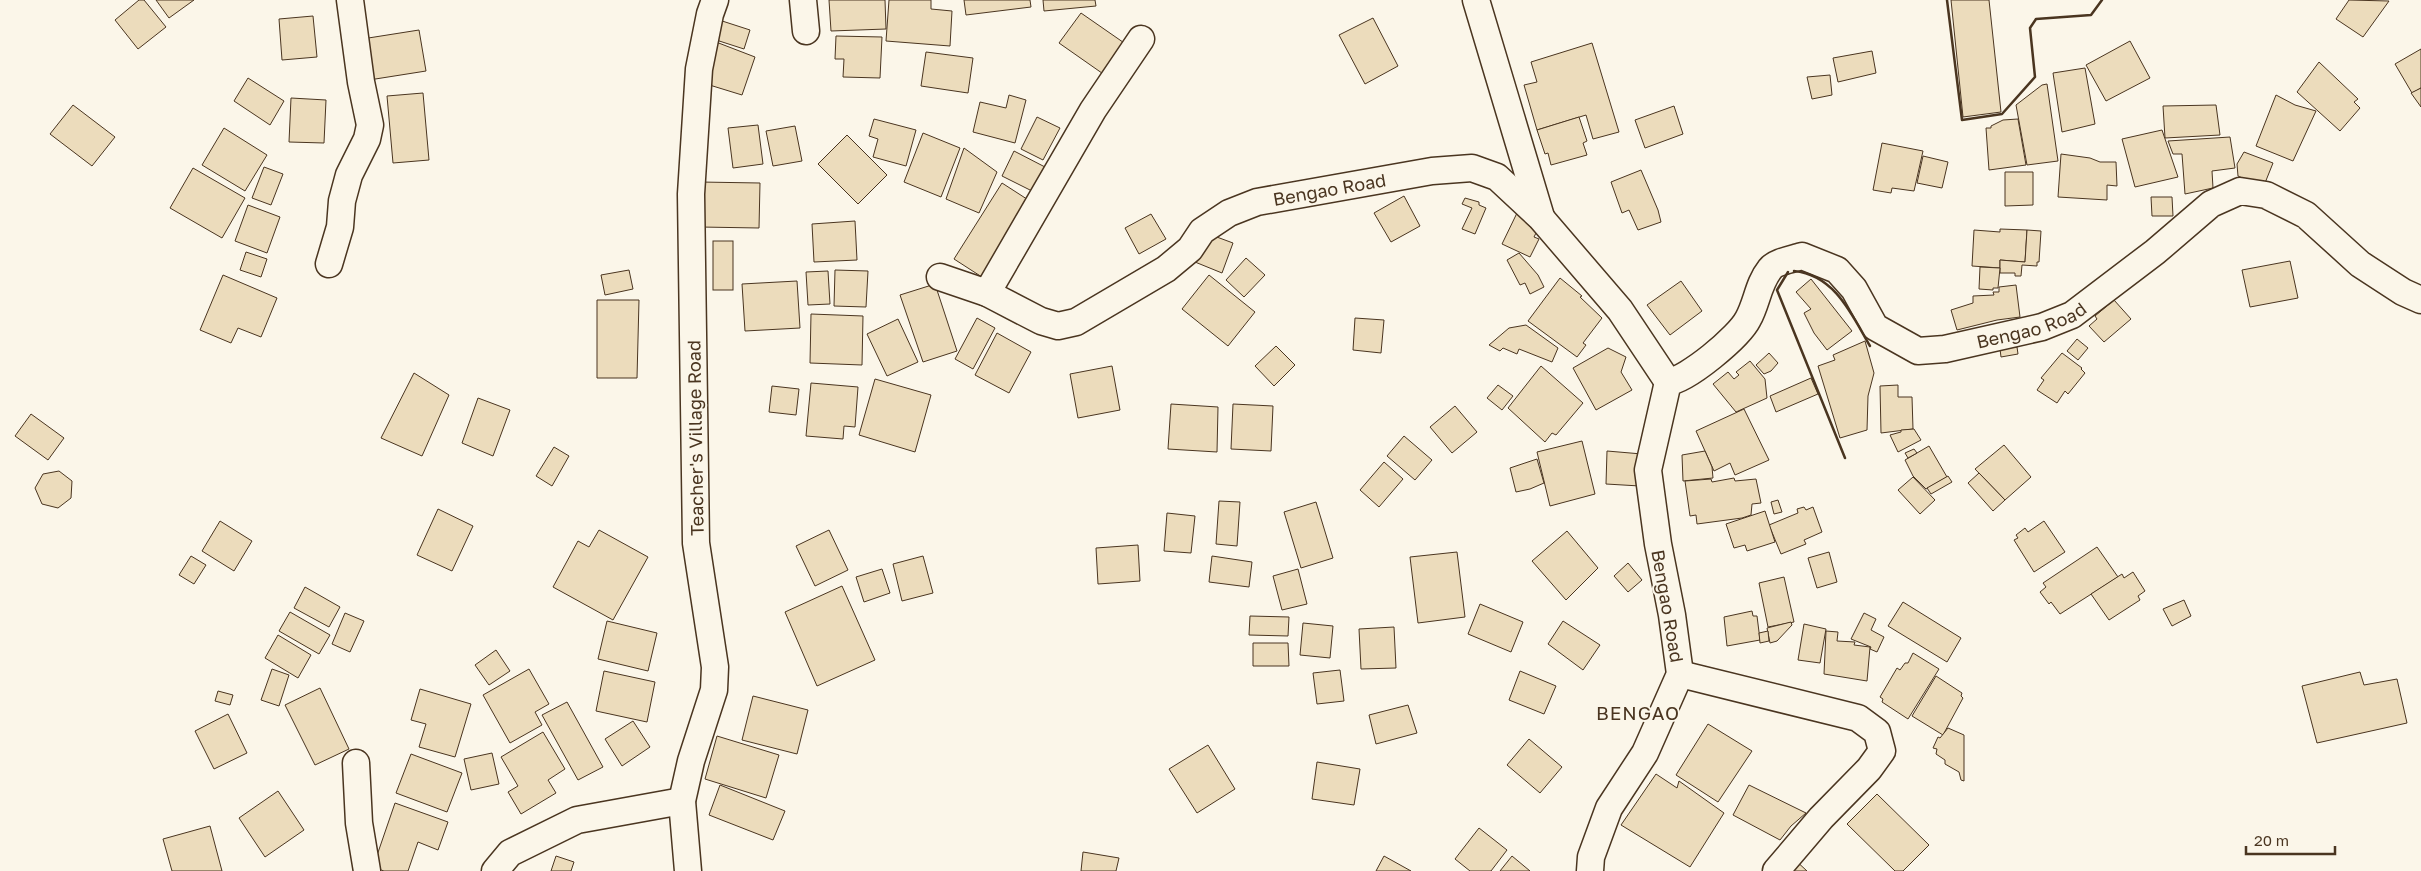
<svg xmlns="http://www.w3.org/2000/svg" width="2421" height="871" font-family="'Golos Text',sans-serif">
  <rect width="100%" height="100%" fill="#fbf6e9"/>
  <g fill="#ecdcbc" stroke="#4a3520">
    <polygon points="139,0 144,0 166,27 138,49 115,20"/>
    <polygon points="156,0 194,0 169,18"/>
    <polygon points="829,0 885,0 886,29 831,31"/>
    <polygon points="889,0 931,0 931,9 952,11 950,46 886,41"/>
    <polygon points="964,0 1030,0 1031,7 966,15"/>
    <polygon points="1043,0 1095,0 1096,6 1044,11"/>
    <polygon points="1951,0 1989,0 2001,112 1963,117"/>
    <polygon points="2349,0 2389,1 2363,37 2336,19"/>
    <polygon points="1081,13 1130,47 1109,78 1059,43"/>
    <polygon points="313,16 317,57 282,60 279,19"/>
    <polygon points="1373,18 1398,66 1365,84 1339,35"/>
    <polygon points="716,19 750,30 744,49 710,38"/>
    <polygon points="419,30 426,71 369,80 362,39"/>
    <polygon points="836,36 882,37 880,78 843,77 844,59 835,59"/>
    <polygon points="2130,41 2150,78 2106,101 2086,65"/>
    <polygon points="716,42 755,57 742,95 703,83"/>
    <polygon points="1592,43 1619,132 1593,139 1586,115 1537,130 1524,85 1537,82 1531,62"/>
    <polygon points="2421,49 2421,88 2412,93 2395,64"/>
    <polygon points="1872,51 1876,73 1838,82 1833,58"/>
    <polygon points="926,52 973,58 968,93 921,86"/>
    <polygon points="2319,62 2358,99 2354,102 2360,108 2340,131 2297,92"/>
    <polygon points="2085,68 2095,124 2062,132 2053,73"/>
    <polygon points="1830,75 1832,95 1812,99 1807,77"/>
    <polygon points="248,78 284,101 270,125 234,101"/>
    <polygon points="2047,84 2058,161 2027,165 2016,105 2042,85"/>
    <polygon points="2421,88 2421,107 2411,93"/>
    <polygon points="423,93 429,160 393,163 387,96"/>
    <polygon points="1009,95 1026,100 1015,143 973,132 980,102 1006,108"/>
    <polygon points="2276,95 2295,105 2316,111 2293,161 2256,146"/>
    <polygon points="291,98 326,100 324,143 289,142"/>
    <polygon points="73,105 115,137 92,166 50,134"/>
    <polygon points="2216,105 2220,135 2165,138 2163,106"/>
    <polygon points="1674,106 1683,134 1645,148 1635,120"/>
    <polygon points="1037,117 1060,128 1043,160 1021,149"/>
    <polygon points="1579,117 1587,141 1583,143 1587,155 1551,165 1548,153 1545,154 1537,130"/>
    <polygon points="874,119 916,130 906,166 873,157 878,139 869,136"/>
    <polygon points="2018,119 2026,165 1989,170 1986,128 1991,128 1991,126 2003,120"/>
    <polygon points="758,125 763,164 733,168 728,128"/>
    <polygon points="795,126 802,161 773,166 766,131"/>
    <polygon points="224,128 267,155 245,191 202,165"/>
    <polygon points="2162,130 2178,177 2135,187 2122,139"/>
    <polygon points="923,133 960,148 941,197 904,182"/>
    <polygon points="847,135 887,175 858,204 818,164"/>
    <polygon points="2230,137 2235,168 2212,171 2213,188 2185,194 2182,154 2173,154 2168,141"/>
    <polygon points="1882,143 1923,151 1914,191 1892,188 1891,193 1873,190"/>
    <polygon points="964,148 997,172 979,213 946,199"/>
    <polygon points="1014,151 1045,167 1034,192 1002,176"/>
    <polygon points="2244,152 2273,163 2263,188 2238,176 2237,164"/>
    <polygon points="2061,154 2090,158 2100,162 2116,162 2117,186 2107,185 2107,200 2058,197"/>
    <polygon points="1923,156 1948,162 1942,188 1917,183"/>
    <polygon points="264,167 283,174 271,205 252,198"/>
    <polygon points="193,168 245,198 222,238 170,208"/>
    <polygon points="1641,170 1658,210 1661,222 1638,230 1629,210 1622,213 1611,182"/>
    <polygon points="2005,172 2033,172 2033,205 2005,206"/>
    <polygon points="700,182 760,183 759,228 700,227"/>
    <polygon points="1002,183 1033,203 985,279 954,259"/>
    <polygon points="1404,196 1420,226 1391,242 1374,213"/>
    <polygon points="2151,197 2172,197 2173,216 2152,216"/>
    <polygon points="1465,198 1479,202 1479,205 1486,208 1475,234 1462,229 1472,208 1462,204"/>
    <polygon points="248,205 280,217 267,253 235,241"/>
    <polygon points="1517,213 1536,233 1534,237 1539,239 1530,257 1502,244"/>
    <polygon points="1151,214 1166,239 1139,254 1125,228"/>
    <polygon points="855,221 857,260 814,262 812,224"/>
    <polygon points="2000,229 2027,230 2025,262 2000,260 2000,268 1972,266 1974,230 2000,232"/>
    <polygon points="2027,230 2041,231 2039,262 2037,262 2037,266 2022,265 2021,276 2015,276 2015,273 2000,273 2000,260 2025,262"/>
    <polygon points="1206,233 1233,243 1222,273 1195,262"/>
    <rect x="713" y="241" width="20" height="49"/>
    <polygon points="246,252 267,259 261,277 240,270"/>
    <polygon points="1519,253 1538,275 1544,287 1530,294 1525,283 1520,285 1507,260"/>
    <polygon points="1246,258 1265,275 1244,297 1226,280"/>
    <polygon points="2290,261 2298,298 2250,307 2242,270"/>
    <polygon points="1980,267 2000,268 1998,288 1993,288 1993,290 1979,289"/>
    <polygon points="629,270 633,289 605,295 601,275"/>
    <polygon points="835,270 868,271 866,307 834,306"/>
    <polygon points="828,271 830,304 808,305 806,272"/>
    <polygon points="223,275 277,298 261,337 238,328 231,343 200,330"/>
    <polygon points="1209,275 1255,312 1228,346 1182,309"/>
    <polygon points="1560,278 1582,296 1580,297 1602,318 1583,343 1586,345 1577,357 1528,321"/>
    <polygon points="1811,279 1852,331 1827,350 1814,333 1804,313 1811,309 1796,292"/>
    <polygon points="797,281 800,328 745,331 742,284"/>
    <polygon points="1681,281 1702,311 1670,335 1647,305"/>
    <polygon points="935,284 957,351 923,362 900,295"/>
    <polygon points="2016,285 2020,317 1997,320 1957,330 1951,310 1973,303 1973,296 1994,295 1993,292 1999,292 1999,287"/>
    <polygon points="597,300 639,300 637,378 597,378"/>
    <polygon points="2114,300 2131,319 2104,342 2089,326 2097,319 2095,316"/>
    <polygon points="811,314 863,316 862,365 810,363"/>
    <polygon points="977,318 995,328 973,369 955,359"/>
    <polygon points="1355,318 1384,320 1381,353 1353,350"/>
    <polygon points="898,319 918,362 887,376 867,334"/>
    <polygon points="1526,325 1558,348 1552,362 1519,349 1517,354 1503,348 1500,351 1489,345 1509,328"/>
    <polygon points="997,333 1031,352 1009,393 975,375"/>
    <polygon points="2077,339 2088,348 2078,360 2067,351"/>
    <polygon points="1865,341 1874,373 1868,396 1867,430 1840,438 1818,366 1835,360 1833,355"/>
    <polygon points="1276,346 1295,365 1274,386 1255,366"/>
    <polygon points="2017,347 2018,354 2001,357 2000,349"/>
    <polygon points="1608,348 1626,357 1621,372 1632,390 1596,410 1573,368"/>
    <polygon points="1769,353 1778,363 1771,371 1764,374 1756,365"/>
    <polygon points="2062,353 2082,368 2081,369 2085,373 2068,394 2065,391 2057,403 2037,390 2044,380 2041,378"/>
    <polygon points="1750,361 1765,379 1767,398 1736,412 1713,384 1728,372 1734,379 1739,375 1736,372"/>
    <polygon points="1112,366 1120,410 1078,418 1070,374"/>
    <polygon points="1541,366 1583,403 1556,435 1552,433 1545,442 1508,408"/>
    <polygon points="414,373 449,395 422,456 381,438"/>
    <polygon points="1811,378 1818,394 1776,412 1770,396"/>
    <polygon points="875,379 931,395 915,452 859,435"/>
    <polygon points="811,383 858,387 855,427 844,426 843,439 806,436"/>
    <polygon points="1498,385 1513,396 1502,410 1487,398"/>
    <polygon points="1898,385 1898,397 1912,397 1913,429 1881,433 1880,386"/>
    <polygon points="772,386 799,389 796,415 769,412"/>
    <polygon points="478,398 510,410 493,456 462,443"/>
    <polygon points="1171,404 1218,407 1217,452 1168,449"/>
    <polygon points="1233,404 1273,406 1271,451 1231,449"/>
    <polygon points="1455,406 1477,432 1452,453 1430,427"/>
    <polygon points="1744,409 1769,460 1735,475 1730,463 1714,471 1696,431"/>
    <polygon points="31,414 64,438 48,460 15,436"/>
    <polygon points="1914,429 1921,440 1898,452 1890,435 1901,432 1901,430"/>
    <polygon points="1404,436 1432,460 1415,480 1387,456"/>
    <polygon points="1582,441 1595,494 1550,506 1537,452"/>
    <polygon points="2004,445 2031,477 2005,500 1975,469"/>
    <polygon points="1929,446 1947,477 1926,489 1913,476 1905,460"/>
    <polygon points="554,447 569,456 552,486 536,476"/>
    <polygon points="1914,449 1917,453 1908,458 1905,453"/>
    <polygon points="1607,451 1642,454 1640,486 1606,484"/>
    <polygon points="1705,451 1712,467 1713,478 1683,481 1682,455"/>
    <polygon points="1537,459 1544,483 1530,489 1516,492 1510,468"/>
    <polygon points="1384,462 1403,479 1379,507 1360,490"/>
    <polygon points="59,471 72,481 71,498 58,508 42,504 35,488 43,474"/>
    <polygon points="1979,473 2005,500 1993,511 1968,483"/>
    <polygon points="1948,476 1952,482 1931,494 1927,488"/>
    <polygon points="1913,477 1935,500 1920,514 1898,490"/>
    <polygon points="1734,478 1735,481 1756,479 1761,503 1752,504 1751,515 1742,518 1697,524 1696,515 1690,516 1685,481 1711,479 1712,482"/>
    <polygon points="1778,500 1782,512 1774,514 1771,502"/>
    <polygon points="1219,501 1240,502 1237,546 1216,544"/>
    <polygon points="1316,502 1333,558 1301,568 1284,512"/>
    <polygon points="1804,507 1806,510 1813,507 1822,532 1804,540 1806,544 1781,554 1769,525 1798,513 1797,509"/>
    <polygon points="438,509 473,526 452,571 417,555"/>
    <polygon points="1765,511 1775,542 1747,551 1745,545 1734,548 1726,524"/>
    <polygon points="1167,513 1195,516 1191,553 1164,551"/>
    <polygon points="220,521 252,541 234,571 202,551"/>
    <polygon points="2044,521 2065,552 2034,572 2014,540 2018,538 2016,535 2025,528 2028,532"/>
    <polygon points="599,530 648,557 613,620 553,587 578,541 589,547"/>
    <polygon points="829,530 848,570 815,586 796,546"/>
    <polygon points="1567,531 1598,568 1566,600 1532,561"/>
    <polygon points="1138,545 1140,581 1098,584 1096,548"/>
    <polygon points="2097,547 2118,577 2060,614 2051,602 2049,604 2040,592 2046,587 2043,583"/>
    <polygon points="1457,552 1465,617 1418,623 1410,557"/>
    <polygon points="1829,552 1837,582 1817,588 1808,558"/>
    <polygon points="191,556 206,565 194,584 179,575"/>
    <polygon points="923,556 933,593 902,601 893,564"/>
    <polygon points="1212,556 1252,562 1249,587 1209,582"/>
    <polygon points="1628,563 1642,580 1628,592 1614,576"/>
    <polygon points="882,569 890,593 864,602 856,577"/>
    <polygon points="1298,569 1307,604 1282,610 1273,576"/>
    <polygon points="2133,572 2145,591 2138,596 2140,600 2109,620 2091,594 2122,574 2124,578"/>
    <polygon points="1784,577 1794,622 1768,627 1759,583"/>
    <polygon points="842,586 875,660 817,686 785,612"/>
    <polygon points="305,587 340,607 329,627 294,608"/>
    <polygon points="2184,600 2191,616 2172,626 2163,609"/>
    <polygon points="1903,602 1961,638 1947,662 1888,626"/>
    <polygon points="1480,604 1523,622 1511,652 1468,634"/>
    <polygon points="1752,611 1753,616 1757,616 1760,640 1727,646 1724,617"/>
    <polygon points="290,612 330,635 319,654 279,631"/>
    <polygon points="345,613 364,621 350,652 332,644"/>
    <polygon points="1864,613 1876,619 1871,630 1884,637 1877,652 1870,649 1871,647 1851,639"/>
    <polygon points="1250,616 1289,617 1288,636 1249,635"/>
    <polygon points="607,621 657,633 648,671 598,659"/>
    <polygon points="1563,621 1600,645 1583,670 1548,644"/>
    <polygon points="1791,622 1792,625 1777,641 1770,643 1767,628"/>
    <polygon points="1303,623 1333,626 1330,658 1300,655"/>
    <polygon points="1804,624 1826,629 1820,663 1798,660"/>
    <polygon points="1394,627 1396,668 1361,669 1359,629"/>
    <polygon points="1768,631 1769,641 1760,643 1759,633"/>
    <polygon points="1826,631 1838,632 1837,641 1855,642 1854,645 1870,647 1867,681 1824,674"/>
    <polygon points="278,635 311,655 298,678 265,658"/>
    <polygon points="1253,643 1288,643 1289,666 1253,666"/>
    <polygon points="496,650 510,671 489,685 475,665"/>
    <polygon points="1913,653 1939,669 1908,719 1882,702 1883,699 1880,697 1897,668 1900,670 1905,663 1908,663"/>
    <polygon points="272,669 289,675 279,706 261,700"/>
    <polygon points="529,669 549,704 535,712 542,725 510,743 483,695"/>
    <polygon points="1340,670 1344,701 1317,704 1313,673"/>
    <polygon points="604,671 655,682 647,722 596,711"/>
    <polygon points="1520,671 1556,686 1544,714 1509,700"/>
    <polygon points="2360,672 2364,685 2397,679 2407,723 2317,743 2302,686"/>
    <polygon points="1936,676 1962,693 1961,696 1963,698 1943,735 1912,716"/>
    <polygon points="320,688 349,749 315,765 285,705"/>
    <polygon points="420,689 471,704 455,757 419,747 426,724 411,720"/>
    <polygon points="218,691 233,695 230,705 215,701"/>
    <polygon points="753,696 808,710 797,754 742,740"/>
    <polygon points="567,702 603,767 578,780 542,715"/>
    <polygon points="1408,705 1417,733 1376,744 1369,715"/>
    <polygon points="228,714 247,753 214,769 195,731"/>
    <polygon points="633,721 650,747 622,766 605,739"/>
    <polygon points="1708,724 1752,751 1718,802 1676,775"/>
    <polygon points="1948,728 1964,735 1964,781 1961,780 1959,772 1945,764 1945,760 1936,754 1937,749 1933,748 1938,737 1940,738"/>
    <polygon points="543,732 565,769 548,780 556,793 521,814 508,792 518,786 501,757"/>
    <polygon points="717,736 779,755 766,798 705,779"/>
    <polygon points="1529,739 1562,767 1540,793 1507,765"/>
    <polygon points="1208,745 1235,789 1197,813 1169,769"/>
    <polygon points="492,753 499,784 471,790 464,759"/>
    <polygon points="411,754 462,773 447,812 396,793"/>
    <polygon points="1317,762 1360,769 1354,805 1312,799"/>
    <polygon points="1656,774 1677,788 1679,781 1724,813 1690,867 1621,825"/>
    <polygon points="720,785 785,811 773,840 709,815"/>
    <polygon points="1749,785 1806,813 1791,826 1780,840 1733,815"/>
    <polygon points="278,791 304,830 265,857 239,818"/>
    <polygon points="1877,794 1929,845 1903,871 1895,871 1847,824"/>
    <polygon points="395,803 448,822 438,850 418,842 408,871 384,871 373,867"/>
    <polygon points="210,826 222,871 172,871 163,839"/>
    <polygon points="1479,828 1507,850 1491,871 1470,871 1455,859"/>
    <polygon points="1083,852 1119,858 1116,871 1081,871"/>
    <polygon points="556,856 574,862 571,871 551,871"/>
    <polygon points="1384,856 1411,871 1376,871"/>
    <polygon points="1512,856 1530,871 1500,871"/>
    <polygon points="1793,858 1807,871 1781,871"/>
  </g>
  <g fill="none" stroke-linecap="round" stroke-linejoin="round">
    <defs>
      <g id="minor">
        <polyline points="803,0 806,31"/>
        <polyline points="1476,0 1541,217"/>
        <polyline points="329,264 340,227 342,201 349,175 367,139 370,125 361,82 350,0"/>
        <path id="s1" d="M940,277L987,293L1041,321L1058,326L1076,322L1166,269L1190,249L1202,231L1229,213L1257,202L1432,171L1472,168L1497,177L1541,218L1620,310L1668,382"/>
        <polyline points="987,293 1093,110 1141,39"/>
        <polyline points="1680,674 1858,718 1877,732 1882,751 1869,769 1821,818 1776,871"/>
        <polyline points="356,763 359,823 367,871"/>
        <polyline points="495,871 510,853 577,820 682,801"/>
        <polyline points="688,871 682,801 691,761 714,690 715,667 696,543 691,194 699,69 710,14 715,0"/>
        <path id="s2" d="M1590,871L1591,857L1609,808L1645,753L1680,674L1672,615L1658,544L1648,470L1668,382C1687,380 1739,337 1748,319C1757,303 1758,284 1770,269C1775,262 1793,259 1802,256L1837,270L1854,289L1875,327L1918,351L1945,349L2042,327L2072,315L2155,252L2211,204L2240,191L2266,195L2306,215L2360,264L2403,292L2421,300"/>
      </g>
    </defs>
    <use href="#minor" stroke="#4a3520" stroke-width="29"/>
    <use href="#minor" stroke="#fbf6e9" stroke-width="26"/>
    <g stroke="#4a3520" stroke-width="2.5">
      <polyline points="1947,0 1962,120 2002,114 2035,77 2030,28 2036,19 2091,15 2102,0"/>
      <path d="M1794,271C1835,275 1852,315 1870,346"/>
      <polyline points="1788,272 1777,290 1845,458"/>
    </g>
  </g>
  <g text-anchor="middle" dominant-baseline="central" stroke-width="4" stroke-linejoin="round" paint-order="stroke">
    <g font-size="18" fill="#4a3520" stroke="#fbf6e9">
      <text stroke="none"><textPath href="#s1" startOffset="440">Bengao Road</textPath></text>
      <text stroke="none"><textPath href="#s2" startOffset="981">Bengao Road</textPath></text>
      <text transform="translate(695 438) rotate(-91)">Teacher's Village Road</text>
      <text transform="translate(1668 606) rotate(80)">Bengao Road</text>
    </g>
    <g font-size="19" letter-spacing="1" fill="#4a3520" stroke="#fbf6e9">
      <text x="1638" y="712">BENGAO</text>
    </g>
  </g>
  <path d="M2246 846v8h89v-8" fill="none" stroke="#4a3520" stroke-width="2.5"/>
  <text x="2254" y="846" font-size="15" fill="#4a3520" stroke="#fbf6e9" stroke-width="4" paint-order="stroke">20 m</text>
</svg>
